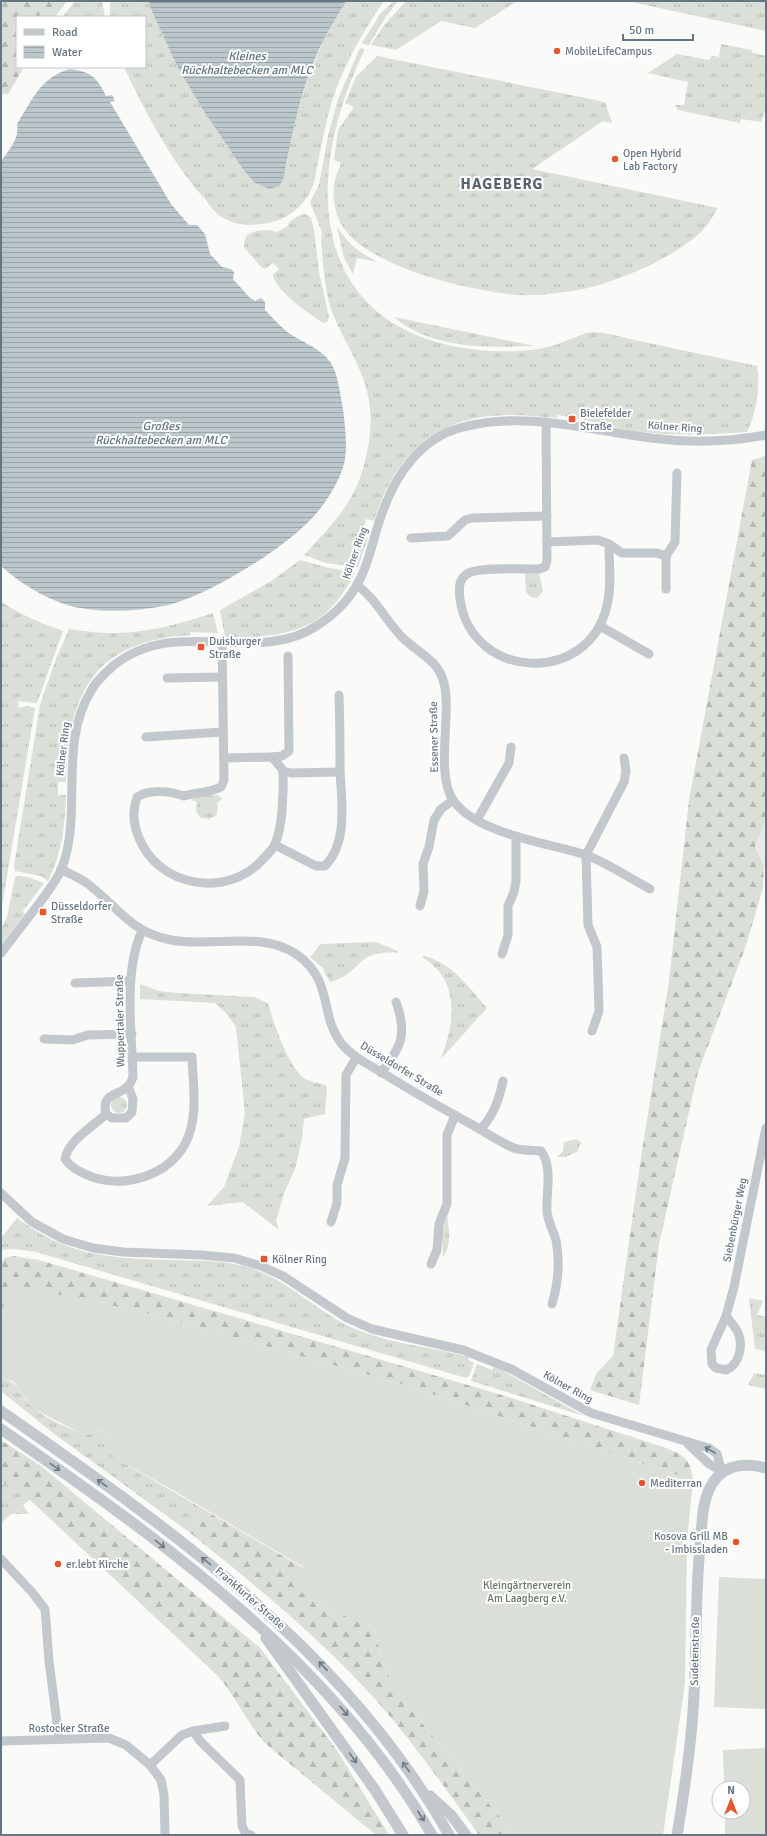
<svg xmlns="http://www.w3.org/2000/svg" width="767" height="1836" font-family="Signika,sans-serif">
  <defs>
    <pattern id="grass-tufts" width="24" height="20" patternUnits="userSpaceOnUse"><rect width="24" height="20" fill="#dadfd7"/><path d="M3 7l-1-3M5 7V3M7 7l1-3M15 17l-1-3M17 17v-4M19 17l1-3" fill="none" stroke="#b4b9b4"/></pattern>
    <pattern id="forest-firs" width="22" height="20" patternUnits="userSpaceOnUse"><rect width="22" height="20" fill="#dadfd7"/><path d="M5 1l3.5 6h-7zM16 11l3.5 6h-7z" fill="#b4b9b4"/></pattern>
    <pattern id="water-rules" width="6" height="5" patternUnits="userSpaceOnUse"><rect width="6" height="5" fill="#bbc7cb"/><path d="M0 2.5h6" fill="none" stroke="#9ca6aa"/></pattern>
  </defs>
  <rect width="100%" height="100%" fill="#fafaf8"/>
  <polygon fill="#e8e9e9" points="766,819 766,866 764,866 755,847"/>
  <g fill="url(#grass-tufts)">
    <polygon points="75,1 102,1 105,17 62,17"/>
    <path d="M110,1H149L150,7L176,64L293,126L307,81L324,39L346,1H384C359,37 337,77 327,120C324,134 321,148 318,161C316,169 316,178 313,185C307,203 290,218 272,222C255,226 236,227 220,216C214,212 209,204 204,198C170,160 146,113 124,67H145V17H110Z"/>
    <polygon points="394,1 398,1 385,18 369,45 362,43 381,13"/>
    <polygon points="406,1 517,1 475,28 441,21 396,50 371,45 384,25"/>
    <polygon points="627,1 766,1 766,31"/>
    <polygon points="721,44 751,50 753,53 766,56 766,109 761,122 741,119 740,123 678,110 675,105 684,105 688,82 648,73 677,54 709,60 712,56 719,57"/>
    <path d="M360,48L365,49C299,184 309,339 491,351C512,352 535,351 555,345C565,342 584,332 594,332C610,333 628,339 644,342C681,350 719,358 757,366C760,389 757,411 747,432C709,435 672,436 634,431C607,426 585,419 558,415L557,418C542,417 527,415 512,415C438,414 395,453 374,521L366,519L361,535L368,538L358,567L326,563L304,555C340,516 361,496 369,441C372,422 371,403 365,384C356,357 339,333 330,306C324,285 323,261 321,240L322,232L310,202L319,185L328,136L338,99Z"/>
    <path d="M377,56L605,102L612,123L603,121L532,169L718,208C713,215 709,224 703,230C676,257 614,284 578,290C559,293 539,296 520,295C473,292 370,268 343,227C335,216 331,194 335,180C336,175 339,169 341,163L334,160L338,130L354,107L345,103L356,77Z"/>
    <path d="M306,214L311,218L314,230L319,272L329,317L327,322L323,323C310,314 275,291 273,275L279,269L273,263L266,268H262L244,247L246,236C255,230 267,228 277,232L288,226L289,222L300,215Z"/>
    <path d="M337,227C348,244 360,253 378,262L357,258L353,274L344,258Z"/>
    <path d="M394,317L534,346C489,348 430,349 394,317Z"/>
    <path d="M300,560L329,568L355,572C327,632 285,638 225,637L220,610L270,582Z"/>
    <polygon points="525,573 539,573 543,591 537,598 531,597 526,593"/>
    <path d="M1,601C19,615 42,623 63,631L37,703L18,701L19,708L27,706L35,708L1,912Z"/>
    <path d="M213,613L218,633L190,632V635C94,641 68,693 66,782H58V795H66C65,825 62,854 48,881L41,876L15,871L14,866L40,705L56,659L69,629C86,631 102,634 119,633C151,632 182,623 213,613Z"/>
    <polygon points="218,795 222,799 217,803 218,808 216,816 209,819 201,818 196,811 197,802 191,800 198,796"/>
    <polygon points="19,876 28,877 44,883 23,911 25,914 1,945 1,929 7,917 15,877"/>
    <path d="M376,942L398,951V953C354,949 363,974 330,982L322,967L310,957L321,944Z"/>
    <path d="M423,956C452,962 468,987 487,1008L440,1060C455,1026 461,980 423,958Z"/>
    <path d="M140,984L159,991L177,993L254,997L268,1003C273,1022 288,1066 304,1078C310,1082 320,1083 327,1086L325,1114L304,1119L302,1138L295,1169L284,1193L276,1221L279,1230L243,1202L207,1206L224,1187L239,1147L245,1113L236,1027L225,1012L215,1003L140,999Z"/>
    <circle cx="119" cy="1105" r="8"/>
    <polygon points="577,1139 581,1143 577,1152 565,1157 557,1157 563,1151 564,1142"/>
    <path d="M447,1215C449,1230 452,1244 443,1258L442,1232Z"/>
    <path d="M17,1218C28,1226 40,1234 53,1240C89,1258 132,1259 172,1260C197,1261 223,1260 247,1267C288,1279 316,1312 355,1329C391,1344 432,1347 469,1357L468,1360L474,1363L469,1376L466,1378L36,1252L15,1249L1,1250V1238Z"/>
    <polygon points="749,1298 763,1301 757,1315 766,1317 766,1351 755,1349"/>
    <polygon points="477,1364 492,1370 494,1367 503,1371 584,1416 471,1381"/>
    <polygon points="754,1373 766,1375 766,1389 748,1385"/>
    <path d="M1,1377C23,1385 19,1394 34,1408C45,1419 70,1428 84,1435L103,1430L111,1440L107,1451L122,1462L203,1509L189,1532L53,1433L1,1391Z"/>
    <polygon points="1,1481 30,1500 23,1505 29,1514 11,1514 1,1523"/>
  </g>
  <g fill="url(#forest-firs)">
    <polygon points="1,1 67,1 55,17 17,17 17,67 24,67 8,94 1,94"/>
    <polygon points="766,456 766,819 755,847 764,866 763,888 744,951 698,1072 659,1244 639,1405 590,1390 596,1374 613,1356 640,1164 669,981 689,800 752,460"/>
    <path d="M13,1256L39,1260L502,1395L663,1447C682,1454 691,1458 693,1480L401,1384L138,1311L8,1285L3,1311L1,1307V1264L4,1258Z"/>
    <path d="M1,1440L41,1466L260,1648L336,1749L389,1835H376L267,1745C247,1724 236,1696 217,1675L30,1500L1,1481Z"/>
    <path d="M203,1509L303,1568L315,1604L374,1627L381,1656L394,1689L515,1835H479C446,1789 413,1742 376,1700C320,1638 254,1584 189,1532Z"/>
  </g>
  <g fill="#dadfd7">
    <polygon points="8,1284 138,1311 401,1384 693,1480 687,1541 685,1683 663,1835 515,1835 394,1689 381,1656 374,1627 315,1604 292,1584 303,1567 171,1489 122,1462 106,1451 111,1440 103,1430 84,1435 34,1409 14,1382 1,1377 1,1319"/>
    <polygon points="719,1577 766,1579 766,1709 714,1707"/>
    <polygon points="766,1748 766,1835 725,1835 725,1812 743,1812 743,1788 724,1788 723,1750"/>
  </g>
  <g fill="url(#water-rules)">
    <path d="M149,1H346C339,13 331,26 324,39C302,83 292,132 283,180L279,186L269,189L254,182L243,169L202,108L176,64L150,7Z"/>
    <path d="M70,69C91,72 97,77 106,96L112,95L115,101L110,102L171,204L189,225H197L205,234L210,254L222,267L231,269L234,272L233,279L249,297L255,301L261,298L265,302V310C272,317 279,325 286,331C300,342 324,349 332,365C339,378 340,395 343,409C345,427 348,446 344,464C338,486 321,511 303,527C274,554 207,596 168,605C140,611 109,613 80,608C52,603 22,585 1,566V161C9,150 20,138 17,124C32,101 40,77 70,69Z"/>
  </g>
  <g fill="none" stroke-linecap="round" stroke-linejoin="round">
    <g stroke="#c3c8cc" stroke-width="9">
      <path d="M546,422L547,561L545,567L539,569C524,569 477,567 467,574C458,580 459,589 460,599C471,681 590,686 607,605C612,586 609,564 609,544L598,540L547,542"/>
      <polyline points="411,538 448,536 465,520 472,518 547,516"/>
      <polyline points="609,544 622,553 657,553 666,556"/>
      <polyline points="666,556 675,542 677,473"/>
      <path d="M357,585C376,599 384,618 400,635C415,652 438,658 444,683C452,716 435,772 453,800C476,834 549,843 586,855C608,863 629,878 650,889"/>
      <polyline points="666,589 666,556"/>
      <polyline points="600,626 649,654"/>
      <path d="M222,641L224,780L221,787C209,793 197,792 184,796C170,791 150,789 137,797C132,811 133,824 139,838C159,888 229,899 264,858C268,854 273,849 275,844C280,833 281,822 282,811C282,803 285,776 282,769C279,765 275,761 272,757L224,758"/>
      <polyline points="167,678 221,677"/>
      <polyline points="146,737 222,732"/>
      <polyline points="272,757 282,756 289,751 288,656"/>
      <polyline points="283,771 291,773 340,772"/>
      <polyline points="477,820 509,763 511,747"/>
      <path d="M275,845L316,866H325C349,841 341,800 340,769C340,744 340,720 339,695"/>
      <polyline points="586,855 588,925 597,947 599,1011 592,1031"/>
      <polyline points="586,855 624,782 626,771 624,758"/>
      <path d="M61,869C70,874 80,878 88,884C118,907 130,932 171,940C211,948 260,930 296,954C334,980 319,1014 341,1043C352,1057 368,1064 383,1073C411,1091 440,1107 469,1123C484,1131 499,1142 514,1148C522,1151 533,1150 541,1151C553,1167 546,1192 547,1211C548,1222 553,1230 556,1240C560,1261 558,1284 552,1304"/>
      <polyline points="420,906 424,891 423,864 429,847 434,820 441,809 453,800"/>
      <path d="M1,953C14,936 28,918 41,901C48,891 57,880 62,868C83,811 58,745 91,691C96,681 105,673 113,666C177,614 257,667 318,625C335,614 350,599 359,581C371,559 374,532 384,508C397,473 422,438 460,428C524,410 587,430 651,438C689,443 728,442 766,435"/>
      <polyline points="502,954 508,935 508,906 514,892 516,881 516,836"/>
      <polyline points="75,983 131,981"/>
      <polyline points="44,1039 72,1040 88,1035 132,1034"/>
      <path d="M381,1073C401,1046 408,1035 396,1002"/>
      <path d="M128,1086L133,1099L132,1112L126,1118H112L106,1114C101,1092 118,1097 128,1086C130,1084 132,1080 133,1077C132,1032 123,972 142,931"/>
      <path d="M106,1114C93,1127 68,1140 65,1159C71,1168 81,1173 92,1177C126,1188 167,1176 185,1144C199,1118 193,1085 192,1057H133"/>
      <path d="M481,1129C494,1114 499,1100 503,1081"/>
      <polyline points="1,1193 32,1222 63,1239 93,1248 123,1252 201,1255 234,1258 261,1266 283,1276 347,1318 372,1329 463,1350 511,1369 591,1413 709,1448 717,1454 722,1472"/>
      <polyline points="331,1222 337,1203 337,1185 345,1158 346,1075 356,1058"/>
      <polyline points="431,1264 437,1250 439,1224 447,1204 447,1135 455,1115"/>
      <path d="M726,1316C729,1320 733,1324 736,1329C744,1342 741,1364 726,1370L716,1368L712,1364L711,1350L726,1316L734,1287L766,1128"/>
      <polyline points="688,1444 708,1463 722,1472"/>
      <polyline points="1,1559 31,1591 45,1609 49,1661 59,1739"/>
      <polyline points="193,1731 225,1726"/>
      <polyline points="1,1741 109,1738 126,1745 150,1765 161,1780 164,1795 165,1835"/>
      <polyline points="150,1765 182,1735 193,1731 200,1741 240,1780 242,1826 246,1834 251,1835"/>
    </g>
    <g stroke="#c3c8cc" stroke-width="11">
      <path d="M1,1411C170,1529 347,1651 449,1835"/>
      <path d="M1,1429C164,1542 331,1660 432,1835"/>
      <polyline points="266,1638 375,1790 403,1835"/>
      <polyline points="430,1796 451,1815 466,1835"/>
      <path d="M677,1835C685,1788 692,1741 694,1694C697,1641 695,1588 701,1536C702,1518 703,1496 714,1481C727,1463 747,1463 766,1468"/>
    </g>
  </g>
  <defs><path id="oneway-shaft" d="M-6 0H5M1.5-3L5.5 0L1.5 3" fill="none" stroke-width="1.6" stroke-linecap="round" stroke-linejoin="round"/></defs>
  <g stroke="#6a7a87">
    <use href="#oneway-shaft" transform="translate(710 1450) rotate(-150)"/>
    <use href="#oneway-shaft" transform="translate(55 1467) rotate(36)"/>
    <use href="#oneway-shaft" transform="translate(102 1483) rotate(-144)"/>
    <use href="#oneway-shaft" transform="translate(160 1544) rotate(38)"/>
    <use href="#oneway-shaft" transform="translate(206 1561) rotate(-142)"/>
    <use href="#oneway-shaft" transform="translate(323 1666) rotate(-133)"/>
    <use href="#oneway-shaft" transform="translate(344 1711) rotate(49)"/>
    <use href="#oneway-shaft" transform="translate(353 1758) rotate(54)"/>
    <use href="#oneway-shaft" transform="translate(406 1767) rotate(-125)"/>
    <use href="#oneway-shaft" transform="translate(421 1816) rotate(57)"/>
  </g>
  <g fill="#e4572e" stroke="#fff" stroke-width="1.5">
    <circle cx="557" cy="51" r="4"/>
    <circle cx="615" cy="159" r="4"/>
    <rect x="568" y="415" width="8" height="8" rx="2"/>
    <rect x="197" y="643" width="8" height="8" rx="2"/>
    <rect x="39" y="908" width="8" height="8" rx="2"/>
    <rect x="260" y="1255" width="8" height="8" rx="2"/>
    <circle cx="642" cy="1483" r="4"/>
    <circle cx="736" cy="1542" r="4"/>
    <circle cx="58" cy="1564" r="4"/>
  </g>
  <g text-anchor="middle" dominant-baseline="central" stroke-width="4" stroke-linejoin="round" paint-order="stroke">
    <g font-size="11" fill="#657683" stroke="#fff" text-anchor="start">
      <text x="565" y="51">MobileLifeCampus</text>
      <text x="623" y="153">Open Hybrid<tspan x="623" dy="13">Lab Factory</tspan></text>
      <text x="580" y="413">Bielefelder<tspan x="580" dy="13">Straße</tspan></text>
      <text x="209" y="641">Duisburger<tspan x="209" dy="13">Straße</tspan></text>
      <text x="51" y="906">Düsseldorfer<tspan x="51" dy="13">Straße</tspan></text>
      <text x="272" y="1259">Kölner Ring</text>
      <text x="650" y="1483">Mediterran</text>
      <text x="728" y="1536" text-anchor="end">Kosova Grill MB<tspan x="728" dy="13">- Imbissladen</tspan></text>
      <text x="66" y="1564">er.lebt Kirche</text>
    </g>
    <g font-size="11" fill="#657683" stroke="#fff">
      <text transform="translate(675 427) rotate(4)">Kölner Ring</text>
      <text transform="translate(355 553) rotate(-70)">Kölner Ring</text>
      <text transform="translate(434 737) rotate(-91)">Essener Straße</text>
      <text transform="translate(63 749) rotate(-83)">Kölner Ring</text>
      <text transform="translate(120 1021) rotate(-91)">Wuppertaler Straße</text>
      <text transform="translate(402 1069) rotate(31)">Düsseldorfer Straße</text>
      <text transform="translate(735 1220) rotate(-79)">Siebenbürger Weg</text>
      <text transform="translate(568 1387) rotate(29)">Kölner Ring</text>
      <text transform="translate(250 1598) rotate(41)">Frankfurter Straße</text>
      <text transform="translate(695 1651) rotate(-89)">Sudetenstraße</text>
      <text x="69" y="1728">Rostocker Straße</text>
    </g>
    <g font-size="11" fill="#687a64" stroke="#fff">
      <text x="527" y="1585">Kleingärtnerverein<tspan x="527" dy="13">Am Laagberg e.V.</tspan></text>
    </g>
    <g font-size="12" font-style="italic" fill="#60757c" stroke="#fff">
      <text x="247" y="56">Kleines<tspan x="247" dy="14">Rückhaltebecken am MLC</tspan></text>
      <text x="161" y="426">Großes<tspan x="161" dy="14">Rückhaltebecken am MLC</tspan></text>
    </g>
    <g font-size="15" font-weight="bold" letter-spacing="1" fill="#57646e" stroke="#fff">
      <text x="502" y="184">HAGEBERG</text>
    </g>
  </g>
  <rect width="767" height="1836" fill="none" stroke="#657683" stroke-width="4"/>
  <rect x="16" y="16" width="130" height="52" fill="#ffffff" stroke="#c1c8cd"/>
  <rect x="24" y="29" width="20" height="6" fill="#c3c8cc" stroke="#c1c8cd"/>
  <text x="52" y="36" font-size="12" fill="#657683">Road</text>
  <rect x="24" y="46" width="20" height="12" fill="url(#water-rules)" stroke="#c1c8cd"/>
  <text x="52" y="56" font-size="12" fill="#657683">Water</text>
  <g transform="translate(731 1800)"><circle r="19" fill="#ffffff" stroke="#c1c8cd"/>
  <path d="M0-3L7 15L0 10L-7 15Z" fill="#e4572e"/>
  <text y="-6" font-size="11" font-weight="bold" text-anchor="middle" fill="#657683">N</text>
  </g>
  <path d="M623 34v6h70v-6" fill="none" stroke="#657683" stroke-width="2"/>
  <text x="629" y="34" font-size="12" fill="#657683" stroke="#ffffff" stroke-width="3" paint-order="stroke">50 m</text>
</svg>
